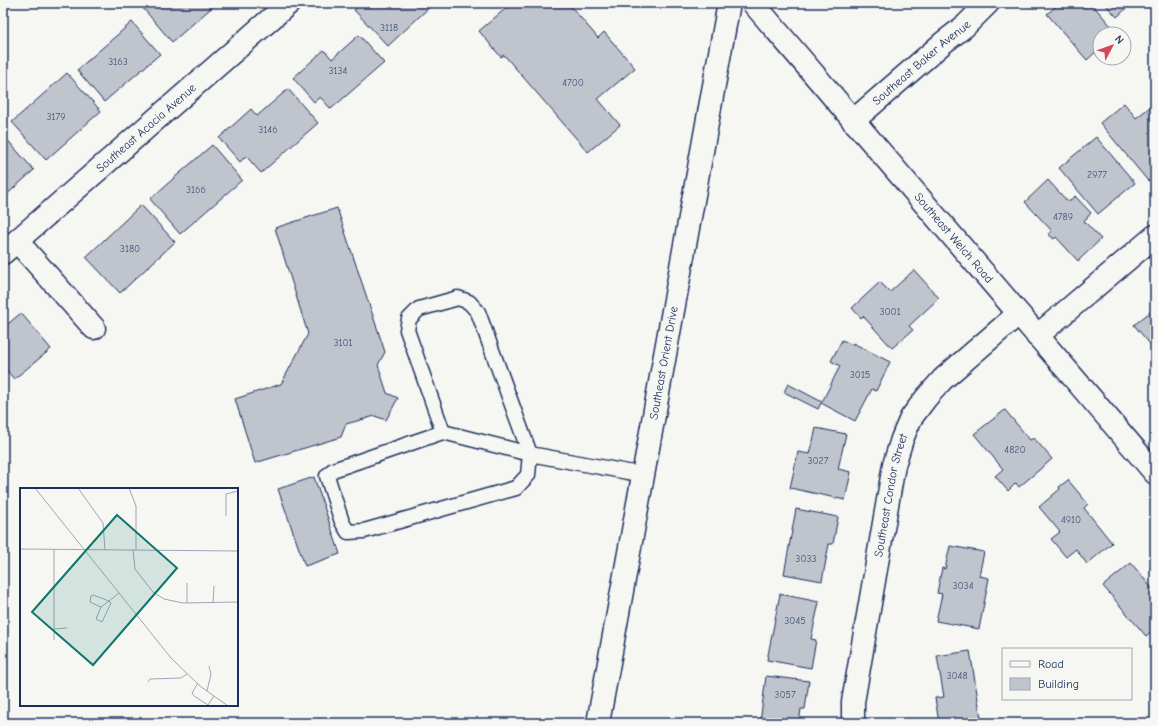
<svg xmlns="http://www.w3.org/2000/svg" width="1158" height="726" font-family="'Comic Neue',sans-serif">
  <rect width="100%" height="100%" fill="#f6f6f2"/>
  <filter id="ink" filterUnits="userSpaceOnUse"><feTurbulence type="fractalNoise" baseFrequency=".025" numOctaves="2"/><feDisplacementMap in="SourceGraphic" scale="8" xChannelSelector="R" yChannelSelector="G"/><feConvolveMatrix kernelMatrix="1 2 1 2 8 2 1 2 1" color-interpolation-filters="sRGB"/></filter>
  <g filter="url(#ink)">
    <g fill="#c0c4cd" stroke="#1b2f5e">
      <polygon points="147,3 217,3 172,42 142,7"/>
      <polygon points="362,3 434,3 388,46 354,10"/>
      <polygon points="512,3 568,3 598,38 604,32 635,68 598,99 620,125 588,152 504,55 501,57 479,31"/>
      <polygon points="1060,3 1091,3 1118,34 1100,34 1100,48 1087,60 1047,14"/>
      <polygon points="1104,3 1137,3 1133,6 1131,4 1117,17"/>
      <polygon points="132,22 160,54 104,102 77,70"/>
      <polygon points="359,35 384,63 331,109 320,97 314,102 293,78 324,50 332,59"/>
      <polygon points="67,73 101,111 46,160 12,122"/>
      <polygon points="288,89 318,123 261,173 246,156 240,162 219,138 251,109 257,116"/>
      <polygon points="1124,103 1136,118 1150,107 1155,112 1155,175 1148,181 1100,123"/>
      <polygon points="3,135 34,170 3,198"/>
      <polygon points="1096,137 1135,183 1098,214 1059,168"/>
      <polygon points="212,145 242,180 180,234 150,199"/>
      <polygon points="1048,180 1068,202 1075,196 1091,213 1084,221 1101,239 1078,261 1056,237 1054,239 1048,234 1052,231 1025,202"/>
      <polygon points="141,205 175,242 120,293 86,257"/>
      <polygon points="337,208 385,352 378,365 387,393 398,398 386,420 375,416 346,424 341,437 255,463 235,399 281,384 308,334 275,228"/>
      <polygon points="914,270 939,298 909,326 913,330 892,348 863,316 861,318 852,308 880,282 890,292"/>
      <polygon points="1155,308 1155,350 1134,325"/>
      <polygon points="21,313 51,349 14,379 3,366 3,328"/>
      <polygon points="842,340 853,345 853,343 890,362 876,391 872,389 855,421 821,403 818,409 784,392 788,384 822,402 840,366 831,361"/>
      <polygon points="1005,410 1030,440 1034,438 1052,459 1019,487 1016,483 1008,491 995,476 1003,469 974,434"/>
      <polygon points="816,428 846,434 838,469 851,472 845,500 790,488 798,452 810,454"/>
      <polygon points="314,477 340,554 305,566 278,489"/>
      <polygon points="1068,480 1088,504 1084,508 1112,543 1087,564 1076,549 1066,557 1051,539 1060,532 1039,507 1060,489 1059,487"/>
      <polygon points="796,509 838,517 833,544 829,544 822,581 784,574"/>
      <polygon points="950,546 984,552 979,576 989,578 979,629 936,621 942,594 937,593 942,568 945,569"/>
      <polygon points="1131,563 1155,592 1155,628 1146,636 1103,586"/>
      <polygon points="780,594 819,602 811,639 816,640 811,668 767,660"/>
      <polygon points="970,651 981,718 939,723 935,698 944,697 937,656"/>
      <polygon points="766,676 809,681 805,709 801,709 799,723 760,723"/>
    </g>
    <g fill="none" stroke-linecap="round" stroke-linejoin="round">
      <defs>
        <polyline id="lane" points="443,432 407,330 409,319 419,309 458,298 469,302 478,312 530,454 528,475 516,488 364,531 348,532 342,522 327,476 333,470 443,432 530,454 644,475"/>
        <g id="street">
          <path id="s1" d="M853,121L944,42L965,26L988,3"/>
          <polyline points="17,241 94,328"/>
          <path id="s2" d="M3,253L289,3"/>
          <polyline points="1037,336 1155,236"/>
          <path id="s3" d="M853,723V702L894,465L902,439L911,418L926,398L943,379L1018,314"/>
        </g>
        <g id="secondary">
          <path id="s4" d="M753,3L1155,473"/>
          <path id="s5" d="M598,723L729,3"/>
        </g>
      </defs>
      <use href="#lane" stroke="#1b2f5e" stroke-width="17"/>
      <use href="#street" stroke="#1b2f5e" stroke-width="25"/>
      <use href="#secondary" stroke="#1b2f5e" stroke-width="25"/>
      <use href="#lane" stroke="#f6f6f2" stroke-width="14"/>
      <use href="#street" stroke="#f6f6f2" stroke-width="22"/>
      <use href="#secondary" stroke="#f6f6f2" stroke-width="22"/>
    </g>
  </g>
  <g text-anchor="middle" dominant-baseline="central" stroke-width="3.5" stroke-linejoin="round" paint-order="stroke">
    <g font-size="10" fill="#44547a">
      <text x="389" y="28">3118</text>
      <text x="118" y="62">3163</text>
      <text x="338" y="71">3134</text>
      <text x="573" y="83">4700</text>
      <text x="56" y="117">3179</text>
      <text x="268" y="130">3146</text>
      <text x="1097" y="175">2977</text>
      <text x="196" y="190">3166</text>
      <text x="1063" y="217">4789</text>
      <text x="130" y="249">3180</text>
      <text x="890" y="312">3001</text>
      <text x="343" y="343">3101</text>
      <text x="860" y="375">3015</text>
      <text x="1015" y="450">4820</text>
      <text x="818" y="461">3027</text>
      <text x="1071" y="520">4910</text>
      <text x="806" y="559">3033</text>
      <text x="963" y="586">3034</text>
      <text x="795" y="621">3045</text>
      <text x="957" y="676">3048</text>
      <text x="785" y="695">3057</text>
    </g>
    <g font-size="12" fill="#1b2f5e" stroke="#f6f6f2">
      <text stroke="none"><textPath href="#s1" startOffset="90">Southeast Baker Avenue</textPath></text>
      <text stroke="none"><textPath href="#s2" startOffset="190">Southeast Acacia Avenue</textPath></text>
      <text stroke="none"><textPath href="#s4" startOffset="309">Southeast Welch Road</textPath></text>
      <text stroke="none"><textPath href="#s5" startOffset="366">Southeast Orient Drive</textPath></text>
      <text stroke="none"><textPath href="#s3" startOffset="231">Southeast Condor Street</textPath></text>
    </g>
  </g>
  <g transform="translate(20 488)">
    <rect width="218" height="218" fill="#f6f6f2"/>
    <path fill="none" stroke="#9ea6b7" stroke-width="1" d="M15,0L151,170L180,198L208,218M58,0L83,35L85,62M109,0L116,18V62M206,28V6L218,3M0,61L218,63M34,61V152M113,62L115,81L133,104L144,111L163,115L218,114M167,115V95M193,115L194,98M81,119L70,114L71,108L73,107L89,113L91,115L82,134L76,131L81,119L89,113L99,105M34,141L47,140M128,194L130,191L161,190L167,186M178,195L172,205L174,208L188,217L194,208M187,203L191,186L189,178"/>
    <path fill="#0f766e" fill-opacity="0.15" stroke="#0f766e" stroke-width="2" d="M97,27L157,80L73,177L12,124Z"/>
    <rect width="218" height="218" fill="none" stroke="#1b2f5e" stroke-width="2"/>
  </g>
  <rect width="1158" height="726" fill="none" stroke="#f6f6f2" stroke-width="16"/>
  <rect x="8" y="8" width="1142" height="710" fill="none" stroke="#1b2f5e" stroke-width="1.5" filter="url(#ink)"/>
  <rect x="1002" y="648" width="130" height="52" fill="#f6f6f2" stroke="#9ea6b7"/>
  <rect x="1010" y="661" width="20" height="6" fill="#f6f6f2" stroke="#9ea6b7"/>
  <text x="1038" y="668" font-size="12" fill="#1b2f5e">Road</text>
  <rect x="1010" y="678" width="20" height="12" fill="#c0c4cd" stroke="#9ea6b7"/>
  <text x="1038" y="688" font-size="12" fill="#1b2f5e">Building</text>
  <g transform="translate(1112 46) rotate(49)"><circle r="19" fill="#f6f6f2" stroke="#9ea6b7"/>
  <path d="M0-3L7 15L0 10L-7 15Z" fill="#d1495b"/>
  <text y="-6" font-size="11" font-weight="bold" text-anchor="middle" fill="#1b2f5e">N</text>
  </g>
</svg>
